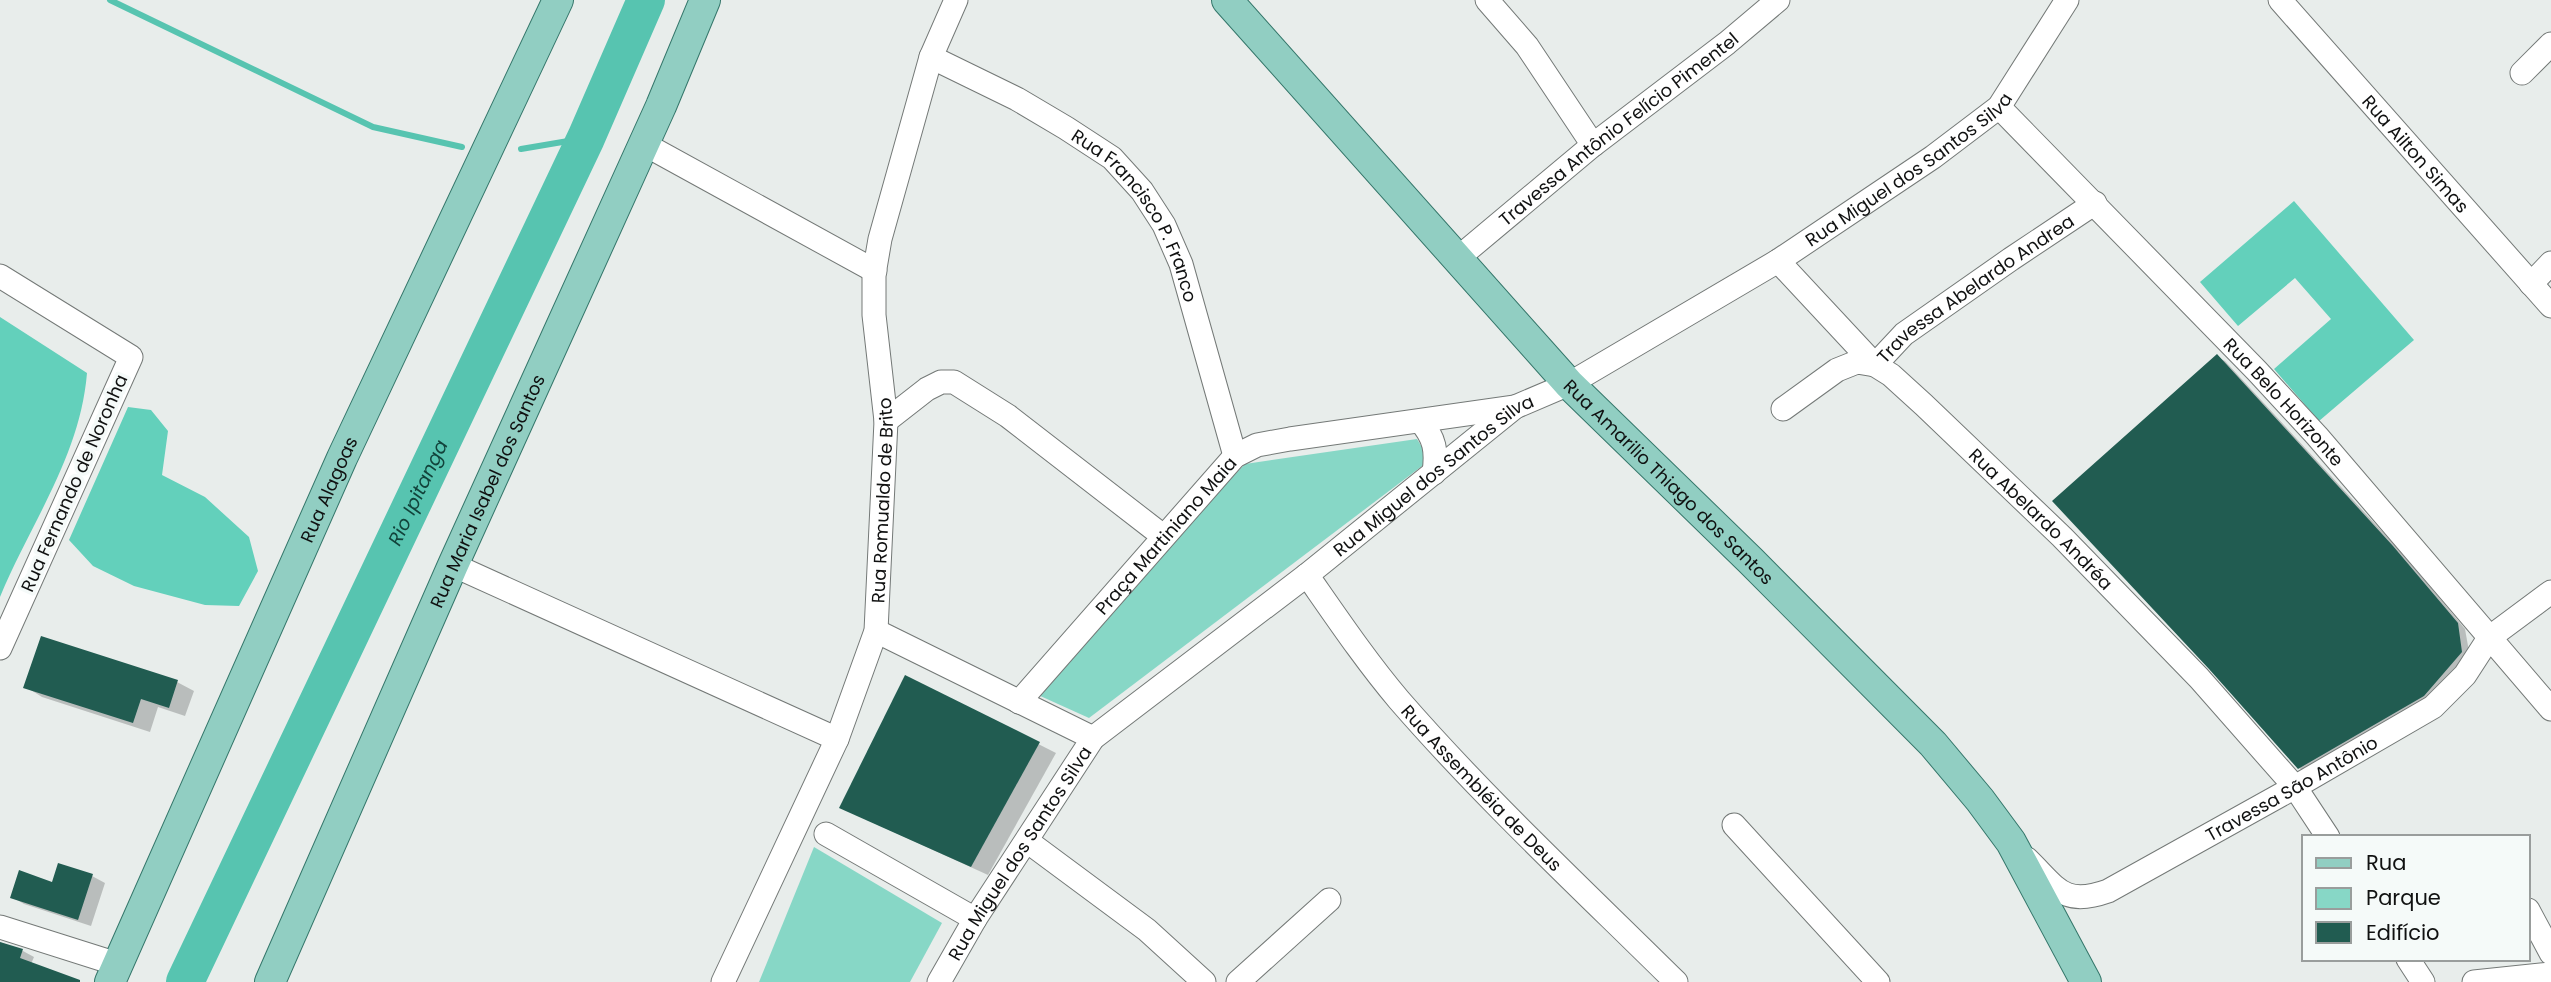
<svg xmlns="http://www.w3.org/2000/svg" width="2551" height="982" font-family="Poppins,sans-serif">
  <rect width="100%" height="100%" fill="#e8edeb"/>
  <g fill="#87d7c6">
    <polygon points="1417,439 1430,460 1089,718 1027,690 1245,464"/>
    <polygon points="814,847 942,923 910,982 759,982"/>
  </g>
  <g fill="#63d0bb">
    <polygon points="2294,201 2414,340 2319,421 2274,369 2331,319 2295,278 2238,326 2200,282"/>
    <path d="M0,317L87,373C80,457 31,522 0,597Z"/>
    <polygon points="128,407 151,410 168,431 162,475 205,497 249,537 258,571 239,606 205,605 134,586 93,566 69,540"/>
  </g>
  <g fill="#0003">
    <polygon points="2217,357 2225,361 2401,552 2465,629 2470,657 2433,700 2307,772 2299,768"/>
    <polygon points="906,677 1056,753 988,875 841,808"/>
    <polygon points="177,682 194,691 185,716 158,707 150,732 42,697 26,687"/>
    <polygon points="60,865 92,876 105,883 91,926 24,904 12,897 54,884"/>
    <polygon points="0,942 23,951 34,957 31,964 69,982 0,982"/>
  </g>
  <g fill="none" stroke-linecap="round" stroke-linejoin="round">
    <g stroke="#57c4b0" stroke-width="6">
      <polyline points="110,0 373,127 462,147"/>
      <polyline points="521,149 586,138"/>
    </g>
    <path stroke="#57c4b0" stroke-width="38" id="s1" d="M185,982L586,138L646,0"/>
  </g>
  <g fill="#215c51">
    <polygon points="2217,354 2393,546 2458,623 2462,652 2424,696 2298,769 2209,669 2052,501"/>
    <polygon points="41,636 178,680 169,708 141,699 133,723 23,688"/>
    <polygon points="905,675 1040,742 971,867 839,808"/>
    <polygon points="58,863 93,874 78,920 10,898 19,870 52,882"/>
    <polygon points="0,942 23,949 20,958 80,980 80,982 0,982"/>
  </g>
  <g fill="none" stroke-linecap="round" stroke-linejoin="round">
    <defs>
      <g id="minor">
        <polyline points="1487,0 1527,46 1593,145"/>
        <path id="s2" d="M2280,0L2551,306"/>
        <path id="s3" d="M931,57L1017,99L1066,128L1112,158L1142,191L1164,225L1181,264L1235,456"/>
        <polyline points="2522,73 2551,44"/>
        <path id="s4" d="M1999,107L2257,371L2317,436L2551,709"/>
        <polyline points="644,144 875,271"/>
        <path id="s5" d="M1458,258L1593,145L1727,43L1778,0"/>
        <path id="s6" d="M1778,261L1875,365L1891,375L1924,405L2062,537L2199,678L2295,787L2328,837"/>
        <polyline points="0,276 131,357 0,648"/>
        <polyline points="2531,284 2551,263"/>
        <path id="s7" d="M1783,409L1837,370L1857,362L1875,365L1904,334L2011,259L2095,203"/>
        <polyline points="886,421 927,389 941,382 954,382 1008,416 1163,536"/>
        <path d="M1420,421C1435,438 1437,451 1434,473"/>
        <polyline points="453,565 837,739"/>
        <path id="s8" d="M1307,575C1337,618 1366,661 1399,700C1485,799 1583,890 1676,982"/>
        <polyline points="876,631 1093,738"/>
        <path id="s9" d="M1019,702L1235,456L1257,445L1290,439L1515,407"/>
        <polyline points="1734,825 1878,982"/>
        <polyline points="826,834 975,919"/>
        <polyline points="1027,841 1147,930 1204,982"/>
        <path id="s10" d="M2027,859C2057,888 2063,907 2108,891L2295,787L2433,707L2465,675L2489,638L2551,592"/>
        <polyline points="2528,910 2551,953"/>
        <polyline points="0,927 117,964"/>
        <polyline points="2408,959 2423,982"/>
        <path id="s11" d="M723,982L837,739L876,631L886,421L874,315V274L880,239L931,57L956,0"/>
        <path id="s12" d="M939,982L975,919L1093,738L1307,575L1515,407L1569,384L1778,261L1933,157L1999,107L2067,0"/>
        <polyline points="1238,982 1329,900"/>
        <polyline points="2474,982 2551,974"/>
      </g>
      <g id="major">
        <path id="s13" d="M1227,0L1569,384L1751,561L1933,744L1980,800L2011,842L2086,982"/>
        <path id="s14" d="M110,982L342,458L558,0"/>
        <path id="s15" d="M270,982L453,565L661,106L705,0"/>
      </g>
    </defs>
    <use href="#minor" stroke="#747977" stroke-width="25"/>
    <use href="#major" stroke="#34766a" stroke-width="32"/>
    <use href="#minor" stroke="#fff" stroke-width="23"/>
    <use href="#major" stroke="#91cec2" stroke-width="30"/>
  </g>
  <g text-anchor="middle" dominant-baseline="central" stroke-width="7" stroke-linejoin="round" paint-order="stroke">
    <g font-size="18" fill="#101111" stroke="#f5faf9">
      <text stroke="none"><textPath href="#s5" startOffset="206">Travessa Antônio Felício Pimentel</textPath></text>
      <text stroke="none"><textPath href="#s2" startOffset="205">Rua Ailton Simas</textPath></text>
      <text stroke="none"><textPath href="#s12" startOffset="1286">Rua Miguel dos Santos Silva</textPath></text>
      <text stroke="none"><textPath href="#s3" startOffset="268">Rua Francisco P. Franco</textPath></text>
      <text stroke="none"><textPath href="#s7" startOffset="233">Travessa Abelardo Andrea</textPath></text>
      <text stroke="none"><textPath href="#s4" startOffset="410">Rua Belo Horizonte</textPath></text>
      <text stroke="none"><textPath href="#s12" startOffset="719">Rua Miguel dos Santos Silva</textPath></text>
      <text stroke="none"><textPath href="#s13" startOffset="654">Rua Amarilio Thiago dos Santos</textPath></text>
      <text transform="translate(74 483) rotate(-66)">Rua Fernando de Noronha</text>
      <text stroke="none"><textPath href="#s14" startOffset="539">Rua Alagoas</textPath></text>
      <text stroke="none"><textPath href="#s15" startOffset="537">Rua Maria Isabel dos Santos</textPath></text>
      <text stroke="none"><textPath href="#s11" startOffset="514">Rua Romualdo de Brito</textPath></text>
      <text stroke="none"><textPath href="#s6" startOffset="369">Rua Abelardo Andréa</textPath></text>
      <text stroke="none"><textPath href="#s9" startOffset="222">Praça Martiniano Maia</textPath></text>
      <text stroke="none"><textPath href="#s8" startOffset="276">Rua Assembléia de Deus</textPath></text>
      <text stroke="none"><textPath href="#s10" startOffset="306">Travessa São Antônio</textPath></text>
      <text stroke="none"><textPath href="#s12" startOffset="152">Rua Miguel dos Santos Silva</textPath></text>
    </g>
    <g font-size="19" font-style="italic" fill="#12433b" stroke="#f5faf9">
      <text stroke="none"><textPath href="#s1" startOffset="542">Rio Ipitanga</textPath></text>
    </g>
  </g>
  <rect x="2302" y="835" width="228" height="126" fill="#f5faf9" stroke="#999d9c" stroke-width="2"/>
  <rect x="2316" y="858" width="35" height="10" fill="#91cec2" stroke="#999d9c" stroke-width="2"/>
  <text x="2366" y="870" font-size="21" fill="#101111">Rua</text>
  <rect x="2316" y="888" width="35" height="21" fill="#87d7c6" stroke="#999d9c" stroke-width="2"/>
  <text x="2366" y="905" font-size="21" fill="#101111">Parque</text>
  <rect x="2316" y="922" width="35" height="21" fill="#215c51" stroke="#999d9c" stroke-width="2"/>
  <text x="2366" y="940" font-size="21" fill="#101111">Edifício</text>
</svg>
